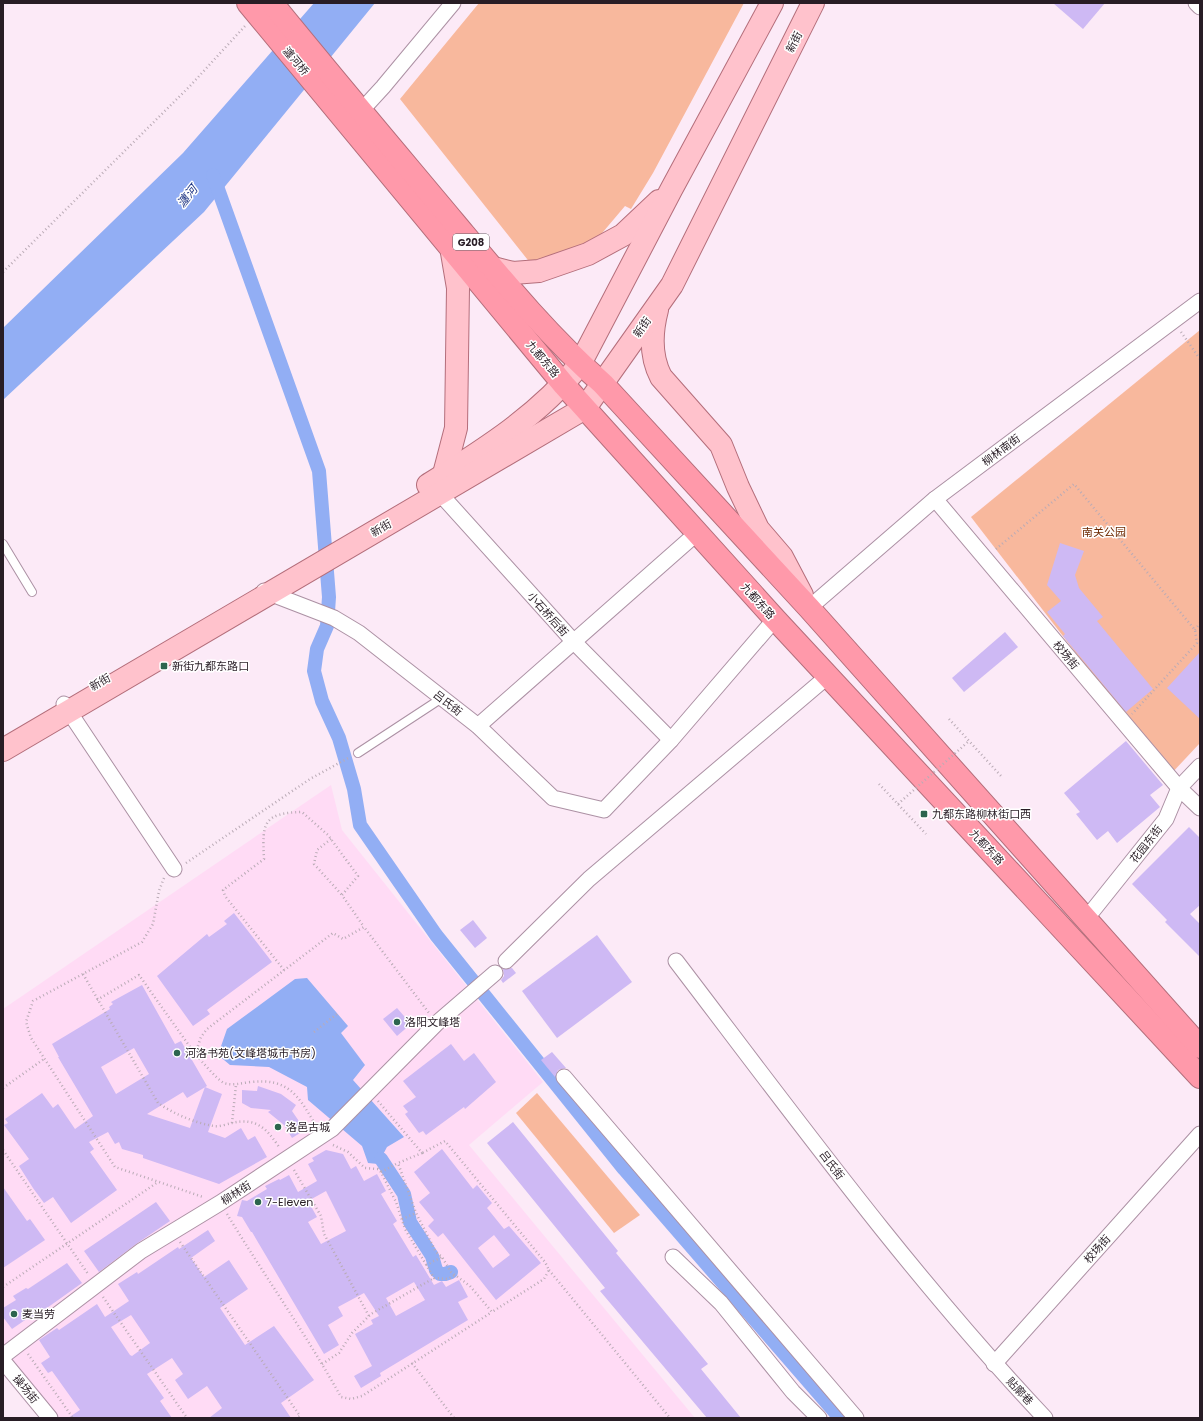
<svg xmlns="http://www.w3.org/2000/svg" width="1203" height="1421" font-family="Poppins,'Noto Sans SC',sans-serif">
  <rect width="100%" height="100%" fill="#fceaf7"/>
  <polygon fill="#ffdbf5" points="331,785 342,830 543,1082 469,1145 695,1418 54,1418 26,1376 3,1360 3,1009"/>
  <g fill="#f8b89d">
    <polygon points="479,3 744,3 653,173 631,209 625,206 592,245 531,264 400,99"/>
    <polygon points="1200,330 1200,743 1170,775 971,517"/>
    <polygon points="537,1093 640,1215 614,1233 516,1113"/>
  </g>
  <g fill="#92aef4">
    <polygon points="314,3 375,3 204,212 3,400 3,328 183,153"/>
    <polygon points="307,978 348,1026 341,1033 365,1065 353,1080 404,1137 387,1147 378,1164 368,1163 362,1146 308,1100 307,1087 269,1067 230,1065 218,1055 227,1029 295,979"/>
  </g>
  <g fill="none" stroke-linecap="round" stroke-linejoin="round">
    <g stroke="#92aef4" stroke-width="14">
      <polyline points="213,175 319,471 329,597 327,626 317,649 314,671 322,701 339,738 354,789 360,825 436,935 624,1169 840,1418"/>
      <polyline points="381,1159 404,1194 410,1222 432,1256 436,1270 440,1274 445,1274 451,1272"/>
    </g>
  </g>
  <g fill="#ceb9f4" fill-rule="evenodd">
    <polygon points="1053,3 1105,3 1083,29"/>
    <polygon points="1060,543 1084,551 1075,575 1079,588 1103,617 1097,621 1153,689 1126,712 1063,636 1065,634 1047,612 1061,601 1047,585"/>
    <polygon points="1005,632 1018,647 964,692 952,678"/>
    <polygon points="1200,652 1200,719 1167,688"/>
    <polygon points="1126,741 1163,785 1150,795 1160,807 1117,843 1108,831 1097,840 1076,814 1080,812 1064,793"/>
    <polygon points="1189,827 1200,838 1200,905 1190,914 1200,924 1200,957 1165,922 1167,920 1132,884"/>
    <polygon points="234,913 272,962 207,1010 210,1014 193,1026 157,976 207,934 209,937 227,924 224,921"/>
    <polygon points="473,920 487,938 475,948 460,930"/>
    <polygon points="597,935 632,982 557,1038 522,991"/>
    <polygon points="512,968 516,973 503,983 501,980 504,976 503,969"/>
    <path d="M142,985L175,1044L181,1041L207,1086L187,1098L183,1092L147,1114L190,1128L205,1087L222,1094L208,1132L225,1138L241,1128L248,1140L255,1136L267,1157L219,1184L143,1158V1155L122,1149L119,1142L115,1144L108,1132L89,1142L94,1149L90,1152L117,1190L71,1223L53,1197L44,1203L33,1188L19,1166L29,1159L4,1125L8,1123L5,1119L42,1093L53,1108L58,1104L75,1129L93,1116L58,1057H59L52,1044L110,1009L109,1007L113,1004L111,1002ZM134,1048L149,1074L116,1094L101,1067Z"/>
    <polygon points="397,1008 411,1024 397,1036 383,1019"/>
    <polygon points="451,1044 464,1061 474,1053 496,1082 465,1109 464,1107 426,1135 423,1131 419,1133 405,1114 408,1112 403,1106 416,1097 403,1081"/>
    <polygon points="552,1052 566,1068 558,1070 555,1077 541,1060"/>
    <polygon points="258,1086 281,1094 296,1105 292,1111 305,1130 292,1138 284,1125 268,1112 271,1110 251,1108 242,1103 242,1090 257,1091"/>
    <polygon points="513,1122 618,1251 616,1253 708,1364 701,1369 741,1418 707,1418 600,1291 605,1288 487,1143"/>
    <path d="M442,1149L473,1189L477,1185L492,1203L487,1208L504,1229L509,1226L541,1263L496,1300L443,1233L438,1237L428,1226L434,1220L419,1202L430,1193L414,1172ZM494,1235L510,1255L493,1268L478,1248Z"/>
    <path d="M326,1150L343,1154L351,1169L356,1166L364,1181L377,1174L386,1191L381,1194L397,1221L393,1224L413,1257L416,1255L434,1285L442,1281L446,1287L459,1280L468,1297L458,1302L468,1320L380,1373L381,1376L361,1388L354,1376L372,1366L355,1334L373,1324L371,1320L379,1316L364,1293L338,1307L343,1316L328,1325L339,1345L324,1354L252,1232H251L242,1217L237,1216L242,1200L247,1201L267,1189L265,1186L279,1179L280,1180L289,1175L298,1192L317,1181L308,1164L314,1161L312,1158ZM326,1191L346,1231L321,1244L308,1222L317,1217L308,1201ZM414,1282L425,1300L396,1316L386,1298Z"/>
    <polygon points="3,1187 27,1221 30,1219 45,1240 3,1268"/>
    <polygon points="156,1202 170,1221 136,1244 99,1272 84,1251"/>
    <path d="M208,1230L215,1241L191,1258L204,1277L229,1260L248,1289L220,1308L245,1345L274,1326L314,1380L281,1403L291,1418H209L222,1408L207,1386L188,1399L175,1380L183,1374L172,1358L147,1374L164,1398L160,1401L172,1418H68L80,1410L52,1371L48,1373L41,1363L50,1357L39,1340L57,1328L59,1330L97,1304L105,1317L129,1301L118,1284L137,1272L138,1274L178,1247L179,1249ZM131,1315L150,1343L132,1356L130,1355L111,1327Z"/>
    <polygon points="67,1263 82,1283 30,1320 28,1318 12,1329 3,1317 3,1308 16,1300 13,1296 26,1288 28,1289"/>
  </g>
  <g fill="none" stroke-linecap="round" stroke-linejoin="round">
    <defs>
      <g id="lane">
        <polyline points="3,544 32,592"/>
        <polyline points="358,753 442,698"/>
      </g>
      <g id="street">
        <polyline points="1196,3 1200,7"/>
        <polyline points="361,111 383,87 453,3"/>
        <polyline points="434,487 574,642 671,740"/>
        <polyline points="935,499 1179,788 1200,808"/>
        <polyline points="264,591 334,618 359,633 478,726 553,798 604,810 671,740 775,619"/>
        <polyline points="809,608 935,499 1200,301"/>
        <polyline points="64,704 174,869"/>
        <polyline points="478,726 697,533"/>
        <polyline points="1086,919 1166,819 1179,788 1200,766"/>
        <polyline points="506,961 589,879 828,676"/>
        <path d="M676,961C795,1117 911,1276 1045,1418"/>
        <polyline points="564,1077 856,1418"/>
        <polyline points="673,1257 721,1303 793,1392 819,1418"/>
        <polyline points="3,1356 141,1251 220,1203 332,1129 437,1023 495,973"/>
        <polyline points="3,1361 50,1418"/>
        <polyline points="994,1364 1200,1134"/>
      </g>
      <g id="primary">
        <polyline points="493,268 513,273 539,271 588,254 623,235 659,201"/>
        <path d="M657,310C651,333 650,356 661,377L721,445L738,487L758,529L782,557L802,595"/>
        <polyline points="444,474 456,428 458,288 451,247"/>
        <path d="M428,485C482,451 540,415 580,364L671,190L772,3"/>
        <polyline points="3,750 585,408 672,285 813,3"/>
      </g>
      <g id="highway">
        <polyline points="248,3 564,385 775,619 1200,1077"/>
        <path d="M272,3C332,77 393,149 454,222C500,277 548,336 603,384L809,608L1200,1047"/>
      </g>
    </defs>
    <use href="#lane" stroke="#ac91a4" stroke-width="10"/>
    <use href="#street" stroke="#ac91a4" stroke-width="17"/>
    <use href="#primary" stroke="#b46e7b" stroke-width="24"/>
    <use href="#highway" stroke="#b46e7b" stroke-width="24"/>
    <g stroke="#baabb6" stroke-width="2.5" stroke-dasharray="1 3" stroke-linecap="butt">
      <polyline points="3,272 190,86 245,26"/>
      <polyline points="1181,332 1200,359"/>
      <polyline points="996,549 1074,484 1195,630 1197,643 1132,714"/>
      <polyline points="1195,630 1200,623"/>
      <polyline points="949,719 1001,776"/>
      <polyline points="879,784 926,834"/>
      <polyline points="331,839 317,850 314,864 342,895"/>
      <polyline points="186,863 310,779 350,757"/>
      <polyline points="164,878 159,891 153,924 142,942 33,1001 26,1022 31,1038 115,1167 203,1197"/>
      <path d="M284,970L225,896L223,890L264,859C262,823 263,813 302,812L328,835L358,876L342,895L364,927"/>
      <path d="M83,974L158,1103C174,1114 195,1123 214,1126C220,1127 227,1124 232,1123C256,1117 267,1129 279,1147"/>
      <polyline points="97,1000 139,975 195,1054"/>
      <polyline points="314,1032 337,1014"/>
      <polyline points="3,1088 44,1059"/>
      <polyline points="378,1101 422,1153 398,1163 416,1213 436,1252 442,1257 451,1272 470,1286 492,1312 544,1279 549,1270 545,1262 445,1141 422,1153"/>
      <polyline points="232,1123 236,1085"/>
      <path d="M315,1124C298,1095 288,1078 251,1082C241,1083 233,1086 224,1083C216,1079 202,1061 195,1054L201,1037L207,1029L333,933L343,939L364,927L429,1013"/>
      <polyline points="333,1145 348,1152 365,1168 378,1169 381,1172 396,1202 405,1229 434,1278 448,1279 455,1275"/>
      <polyline points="3,1150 88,1274"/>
      <polyline points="294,1170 321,1216 324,1234 369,1316"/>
      <polyline points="381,1172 398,1163"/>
      <path d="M227,1214C264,1275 306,1334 341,1397L351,1399L362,1396L492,1312"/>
      <polyline points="402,1219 416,1213"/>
      <polyline points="180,1242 300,1416 297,1418"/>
      <polyline points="426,1265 442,1257"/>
      <polyline points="549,1270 670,1418"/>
      <polyline points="3,1287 158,1182"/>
      <polyline points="103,1297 187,1418"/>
      <polyline points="28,1354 73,1418"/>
      <polyline points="412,1363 454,1418"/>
      <polyline points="322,1364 339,1353 352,1333 371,1314 434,1278"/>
    </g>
    <use href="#lane" stroke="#fff" stroke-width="8"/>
    <use href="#street" stroke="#fff" stroke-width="15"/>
    <use href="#primary" stroke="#ffc2cc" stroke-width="22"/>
    <use href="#highway" stroke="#f9a" stroke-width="22"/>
    <polyline stroke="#baabb6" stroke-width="2.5" stroke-dasharray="1 3" stroke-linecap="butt" points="898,804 969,741"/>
  </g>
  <g fill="#2c654e" stroke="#fff" stroke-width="1.5">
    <rect x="160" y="662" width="8" height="8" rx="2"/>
    <rect x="920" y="810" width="8" height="8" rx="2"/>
    <circle cx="397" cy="1022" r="4"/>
    <circle cx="177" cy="1053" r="4"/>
    <circle cx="278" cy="1127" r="4"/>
    <circle cx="258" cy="1202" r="4"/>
    <circle cx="14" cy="1314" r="4"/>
  </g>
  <g text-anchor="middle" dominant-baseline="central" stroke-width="3" stroke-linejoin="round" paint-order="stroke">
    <rect fill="#fff" stroke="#686166" stroke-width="1" x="453" y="234" width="36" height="16" rx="3"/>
    <g font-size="10" font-weight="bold" fill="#281d25">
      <text x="471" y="242">G208</text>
    </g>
    <g font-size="11" fill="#281d25" stroke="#fff">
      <text transform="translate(794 42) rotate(-63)">新街</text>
      <text transform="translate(296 61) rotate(50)">瀍河桥</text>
      <text transform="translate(642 327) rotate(-55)">新街</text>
      <text transform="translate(543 359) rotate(50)">九都东路</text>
      <text transform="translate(1001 450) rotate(-37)">柳林南街</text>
      <text transform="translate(381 528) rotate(-30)">新街</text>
      <text transform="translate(758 601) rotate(48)">九都东路</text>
      <text transform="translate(548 614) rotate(48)">小石桥后街</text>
      <text transform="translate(1066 655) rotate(50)">校场街</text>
      <text transform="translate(100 682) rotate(-30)">新街</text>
      <text transform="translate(448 703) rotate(38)">吕氏街</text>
      <text transform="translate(1146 844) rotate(-52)">花园东街</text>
      <text transform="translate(987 847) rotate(47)">九都东路</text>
      <text transform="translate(832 1165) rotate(53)">吕氏街</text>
      <text transform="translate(236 1193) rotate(-33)">柳林街</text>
      <text transform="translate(1097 1249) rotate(-48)">校场街</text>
      <text transform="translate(26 1389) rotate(51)">操场街</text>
      <text transform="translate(1020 1391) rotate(47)">贴廓巷</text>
    </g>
    <g font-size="11" fill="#6d2800" stroke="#fff">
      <text x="1104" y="532">南关公园</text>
    </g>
    <g font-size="11" fill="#281d25" stroke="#fff" text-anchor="start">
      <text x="172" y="666">新街九都东路口</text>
      <text x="932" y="814">九都东路柳林街口西</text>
      <text x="405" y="1022">洛阳文峰塔</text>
      <text x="185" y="1053">河洛书苑(文峰塔城市书房)</text>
      <text x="286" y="1127">洛邑古城</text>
      <text x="266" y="1202">7-Eleven</text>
      <text x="22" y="1314">麦当劳</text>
    </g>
    <g font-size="12" font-style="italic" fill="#1f3685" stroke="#fff">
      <text transform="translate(187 196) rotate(-51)">瀍河</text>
    </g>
  </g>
  <rect width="1203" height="1421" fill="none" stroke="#281d25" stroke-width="8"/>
</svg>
